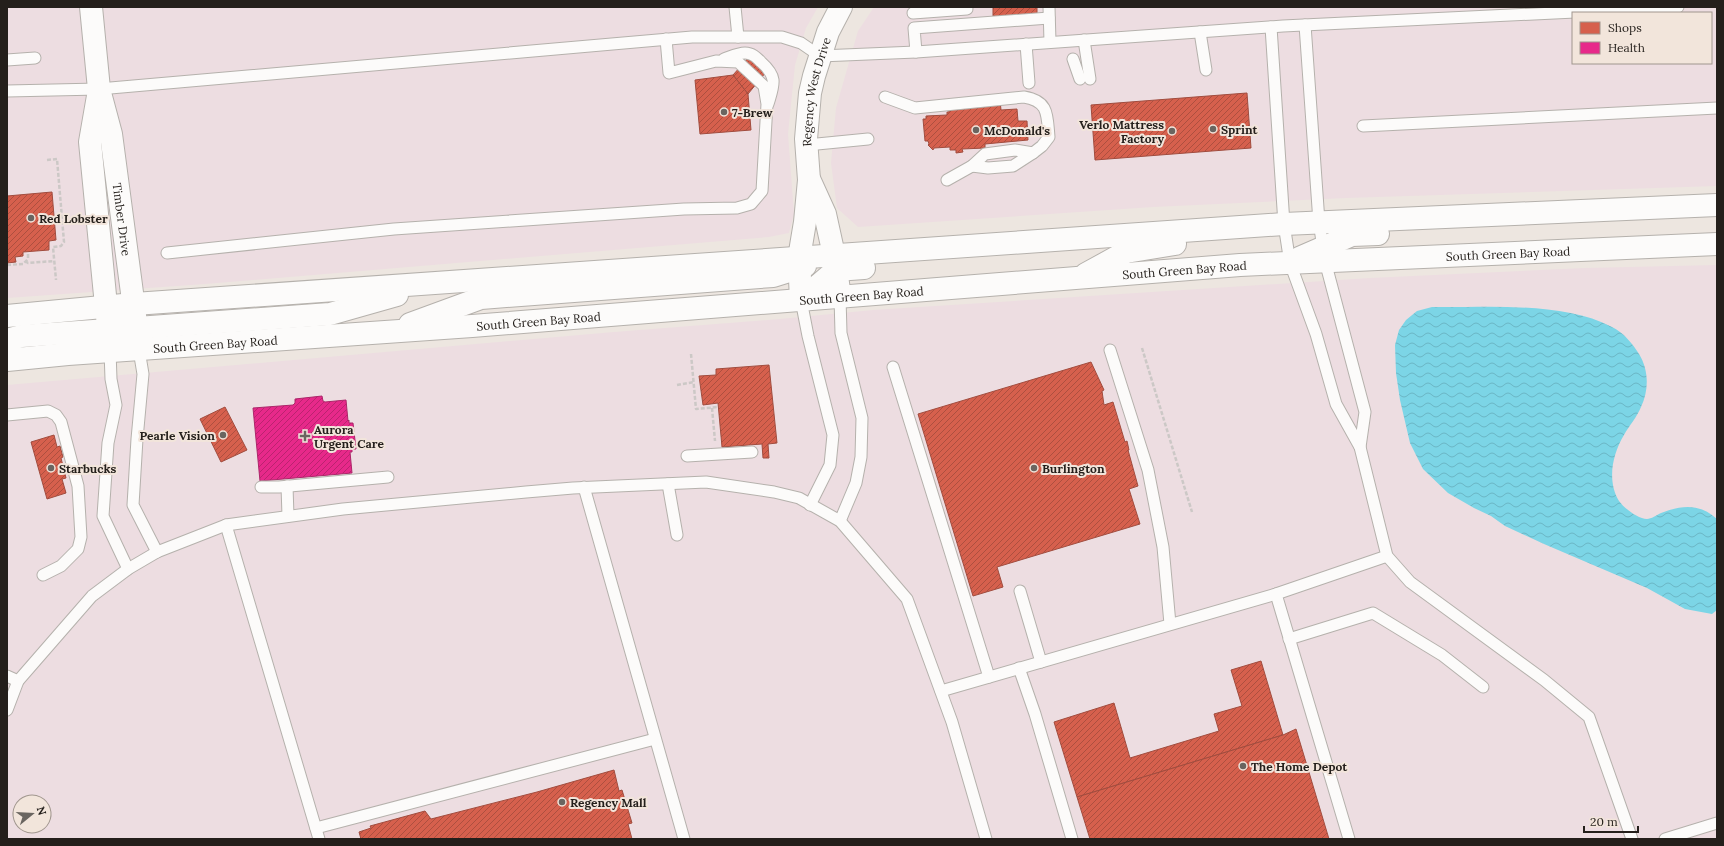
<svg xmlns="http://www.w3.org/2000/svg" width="1724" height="846" font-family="Lora,serif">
  <defs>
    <pattern id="water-waves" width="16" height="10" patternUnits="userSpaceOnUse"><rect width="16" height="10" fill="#7cd5e6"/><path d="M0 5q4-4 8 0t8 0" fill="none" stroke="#6bb6c5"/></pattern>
    <pattern id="shops-hatch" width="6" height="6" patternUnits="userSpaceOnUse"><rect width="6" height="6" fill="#d6604d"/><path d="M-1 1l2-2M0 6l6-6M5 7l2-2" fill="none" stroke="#ad4f3f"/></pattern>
    <pattern id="health-hatch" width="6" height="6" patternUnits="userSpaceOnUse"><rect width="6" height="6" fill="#e7298a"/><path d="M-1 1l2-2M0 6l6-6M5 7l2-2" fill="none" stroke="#bb2370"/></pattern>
  </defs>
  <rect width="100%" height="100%" fill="#ede6e0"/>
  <g fill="#eddde1" fill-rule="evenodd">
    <polygon points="7,7 818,7 806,28 795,65 788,134 794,214 789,233 769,237 205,284 7,298"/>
    <path d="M874,7H1717V186L1346,198L1153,207L858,227L837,208L831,163L836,108L858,31ZM1573,13H1711V63H1573Z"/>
    <path d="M1717,265V839H7V385L614,332L780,319L873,310L1370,278L1585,268ZM20,802H44V826H20Z"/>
  </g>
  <path fill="url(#water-waves)" d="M1432,307C1488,308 1562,301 1612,327C1623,332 1633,344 1639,354C1649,370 1649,390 1641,407C1637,417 1629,426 1624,435C1612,455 1607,481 1619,501C1624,508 1638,519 1647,519C1651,519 1657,515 1661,513C1682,505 1699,503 1717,519V610L1712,614L1685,609L1647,588L1544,544L1505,526L1491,516L1474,508L1448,493L1423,469L1410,443L1400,400L1396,373L1395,345L1399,330L1406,320L1417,311Z"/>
  <g fill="url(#shops-hatch)" stroke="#a14c3e">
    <polygon points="993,7 1037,7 1037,15 996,18 995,16 993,16"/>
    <polygon points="749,57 766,72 748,94 733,75"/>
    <polygon points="733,75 748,94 751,130 700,134 695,80"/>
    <polygon points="1247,93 1251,148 1095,160 1091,105"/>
    <polygon points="1000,100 1001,110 1017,109 1018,121 1027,121 1028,140 985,144 985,148 962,149 963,152 956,153 956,150 950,150 950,147 934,148 933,150 928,145 929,144 928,141 925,141 923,119 926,119 926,116 947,115 947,112 949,112 949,110"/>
    <polygon points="52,192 56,240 49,241 49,250 23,252 23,256 15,257 16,262 7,263 7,196"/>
    <polygon points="1091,362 1104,390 1102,391 1104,405 1113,402 1125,442 1127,441 1129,450 1128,450 1138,486 1129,489 1140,524 997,567 1003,587 973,596 918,414"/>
    <polygon points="769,365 777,443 768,444 769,458 763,458 762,444 722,447 718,403 703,405 699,376 716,375 716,369"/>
    <polygon points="225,407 247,450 221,462 200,419"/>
    <polygon points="54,435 57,447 60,446 63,457 61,458 66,478 62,479 66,493 47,499 31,442"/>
    <polygon points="1261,661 1283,735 1077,797 1054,722 1114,703 1130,758 1219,731 1214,714 1242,706 1231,670"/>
    <polygon points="1296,729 1329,839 1090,839 1077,797 1283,735"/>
    <polygon points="614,770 619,791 622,790 632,823 628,824 632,839 361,839 359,832 371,828 370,826 425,811 431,819 537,792"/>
  </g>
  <polygon fill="url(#health-hatch)" stroke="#ac2669" points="322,396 323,401 325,402 346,400 348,421 349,420 349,423 353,423 356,449 352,449 352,452 350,452 352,473 260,481 253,408 293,405 295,403 295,399"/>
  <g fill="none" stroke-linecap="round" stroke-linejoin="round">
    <defs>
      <g id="lane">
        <polyline points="735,7 738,37"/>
        <polyline points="1049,7 1050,42"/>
        <polyline points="913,13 967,9"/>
        <polyline points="1305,25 1319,222 1325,261 1365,412 1360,447"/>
        <polyline points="1271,27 1284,224 1290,263 1316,334 1336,404 1360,447 1387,556 1410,582 1544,680 1589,717 1632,839"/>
        <polyline points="1200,32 1206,70"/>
        <polyline points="1084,40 1090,79"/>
        <polyline points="1026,44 1029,83"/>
        <polyline points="916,52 914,28 1049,18"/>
        <path d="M724,59C730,57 738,53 745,53C752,53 756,57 761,62C778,77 774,84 768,104"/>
        <polyline points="1073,59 1080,79"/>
        <polyline points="7,60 35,58"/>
        <polyline points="7,91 99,89 692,37 782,37 801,43 820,56 916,52 1283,26 1678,7"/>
        <path d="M885,97L915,108L1024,97C1049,101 1047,115 1049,137L1042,146L1033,153L1015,150L985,154L972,166L947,180"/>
        <polyline points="1363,126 1717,108"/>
        <polyline points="807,145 868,139"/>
        <polyline points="972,166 988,168 1013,166 1033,153"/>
        <polyline points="167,253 394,229 684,209 737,208 751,204 762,191 767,104 764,86 738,62 716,61 669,73 666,39"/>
        <polyline points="801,300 808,336 833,435 830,465 810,505"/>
        <polyline points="139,350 143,374 137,439 133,505 157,552"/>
        <polyline points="1110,350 1148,470 1163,547 1170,624"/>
        <polyline points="110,351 111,379 116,405 108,443 103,516 128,569"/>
        <polyline points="893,367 989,677"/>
        <polyline points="7,415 48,411 56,415 61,422 78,486 81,537 78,549 61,566 43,575"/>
        <polyline points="687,456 752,452"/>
        <polyline points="668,484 677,535"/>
        <polyline points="287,486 288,516"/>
        <polyline points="261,487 279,487 388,477"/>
        <polyline points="584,487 684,839"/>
        <polyline points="840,521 856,483 861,457 862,418 841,333 840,297"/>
        <polyline points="226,525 319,839"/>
        <polyline points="1020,591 1041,662"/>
        <polyline points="1276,594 1349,839"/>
        <polyline points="1289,639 1373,613 1442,655 1483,687"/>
        <polyline points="1019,668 1035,714 1072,839"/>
        <polyline points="7,676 18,681"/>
        <polyline points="941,691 1276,594 1387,556"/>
        <polyline points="7,710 18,681 92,596 128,569 157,552 226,525 343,509 526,492 573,488 706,482 774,492 799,498 840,521 907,599 952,722 986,839"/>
        <polyline points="316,828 655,739"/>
        <polyline points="1665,839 1717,823"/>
      </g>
      <g id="street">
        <path id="s1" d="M91,7L99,89L111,134L136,323"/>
        <polyline points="98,96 90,142 108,326"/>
        <polyline points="810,181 825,214 834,255 840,297"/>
        <path id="s2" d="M801,300L799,258L805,222L809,180L806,139L810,93L814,76L828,32L841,7"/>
      </g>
      <g id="primary">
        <polyline points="1299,258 1352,235 1378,234"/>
        <polyline points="1086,274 1126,252 1175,244"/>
        <polyline points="801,300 836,270 864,268"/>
        <polyline points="7,316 134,304 1284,224 1717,205"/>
        <polyline points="410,324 481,298 773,276 805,266"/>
        <polyline points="7,340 22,336 108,330 134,304"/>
        <polyline points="110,351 137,328 330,314 397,295"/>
        <path id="s3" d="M7,360L68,354L472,326L1240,265L1717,244"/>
      </g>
    </defs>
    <use href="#lane" stroke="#b5b1ac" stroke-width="13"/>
    <use href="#street" stroke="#b5b1ac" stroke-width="24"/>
    <use href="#primary" stroke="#b5b1ac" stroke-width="24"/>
    <g stroke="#ccc8c6" stroke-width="2.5" stroke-dasharray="4 2" stroke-linecap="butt">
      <polyline points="47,160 57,159 64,242 61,246 53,247 56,280"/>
      <polyline points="25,261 28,263 54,261"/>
      <polyline points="7,265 23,264 28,259 28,252"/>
      <polyline points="1142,348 1192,512"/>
      <polyline points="691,354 696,409 718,407"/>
      <polyline points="677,385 694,382"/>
      <polyline points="712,408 715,441"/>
    </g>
    <use href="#lane" stroke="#fcfbfa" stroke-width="11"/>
    <use href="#street" stroke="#fcfbfa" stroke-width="22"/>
    <use href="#primary" stroke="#fcfbfa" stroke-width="22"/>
  </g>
  <g fill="#6a6560" stroke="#f2e5db" stroke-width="1.5">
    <circle cx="724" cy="112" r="4"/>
    <circle cx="1213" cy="129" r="4"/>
    <circle cx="976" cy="130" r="4"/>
    <circle cx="1172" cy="131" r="4"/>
    <circle cx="31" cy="218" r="4"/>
    <circle cx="223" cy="435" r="4"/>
    <path d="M303 430h4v4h4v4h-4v4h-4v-4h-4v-4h4z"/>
    <circle cx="51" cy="468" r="4"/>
    <circle cx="1034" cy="468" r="4"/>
    <circle cx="1243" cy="766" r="4"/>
    <circle cx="562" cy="802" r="4"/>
  </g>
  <g text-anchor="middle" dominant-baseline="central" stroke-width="4" stroke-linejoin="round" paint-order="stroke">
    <g font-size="12" fill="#241f1b" stroke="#f2e5db">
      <text stroke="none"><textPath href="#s2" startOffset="210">Regency West Drive</textPath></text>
      <text stroke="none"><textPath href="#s1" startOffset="215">Timber Drive</textPath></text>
      <text stroke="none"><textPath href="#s3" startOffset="1505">South Green Bay Road</textPath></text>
      <text stroke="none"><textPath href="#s3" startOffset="1181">South Green Bay Road</textPath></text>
      <text stroke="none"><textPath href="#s3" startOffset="857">South Green Bay Road</textPath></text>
      <text stroke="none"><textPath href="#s3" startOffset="533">South Green Bay Road</textPath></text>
      <text stroke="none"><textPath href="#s3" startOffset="209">South Green Bay Road</textPath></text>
    </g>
    <g font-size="12" font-weight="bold" fill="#241f1b" stroke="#f2e5db" text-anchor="start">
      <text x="732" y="112">7-Brew</text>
      <text x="1164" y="124" text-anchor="end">Verlo Mattress<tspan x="1164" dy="14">Factory</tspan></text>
      <text x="1221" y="129">Sprint</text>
      <text x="984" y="130">McDonald's</text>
      <text x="39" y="218">Red Lobster</text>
      <text x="314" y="429">Aurora<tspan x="314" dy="14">Urgent Care</tspan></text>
      <text x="215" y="435" text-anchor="end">Pearle Vision</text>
      <text x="59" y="468">Starbucks</text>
      <text x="1042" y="468">Burlington</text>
      <text x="1251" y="766">The Home Depot</text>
      <text x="570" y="802">Regency Mall</text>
    </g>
  </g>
  <rect width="1724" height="846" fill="none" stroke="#241f1b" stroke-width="16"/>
  <rect x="1572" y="12" width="140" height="52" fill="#f2e5db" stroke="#a0968e"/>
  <rect x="1580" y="22" width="20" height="12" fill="#d6604d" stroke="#a0968e"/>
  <text x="1608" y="32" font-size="12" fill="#241f1b">Shops</text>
  <rect x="1580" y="42" width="20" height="12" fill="#e7298a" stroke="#a0968e"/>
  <text x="1608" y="52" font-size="12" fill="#241f1b">Health</text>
  <g transform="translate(32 814) rotate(72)"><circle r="19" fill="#f2e5db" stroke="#a0968e"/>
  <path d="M0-3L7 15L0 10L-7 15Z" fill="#6a6560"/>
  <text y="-6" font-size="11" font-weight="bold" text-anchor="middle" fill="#241f1b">N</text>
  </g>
  <path d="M1584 826v6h54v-6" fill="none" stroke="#241f1b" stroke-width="2"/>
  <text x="1590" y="826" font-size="12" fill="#241f1b" stroke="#f2e5db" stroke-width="3" paint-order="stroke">20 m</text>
</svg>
